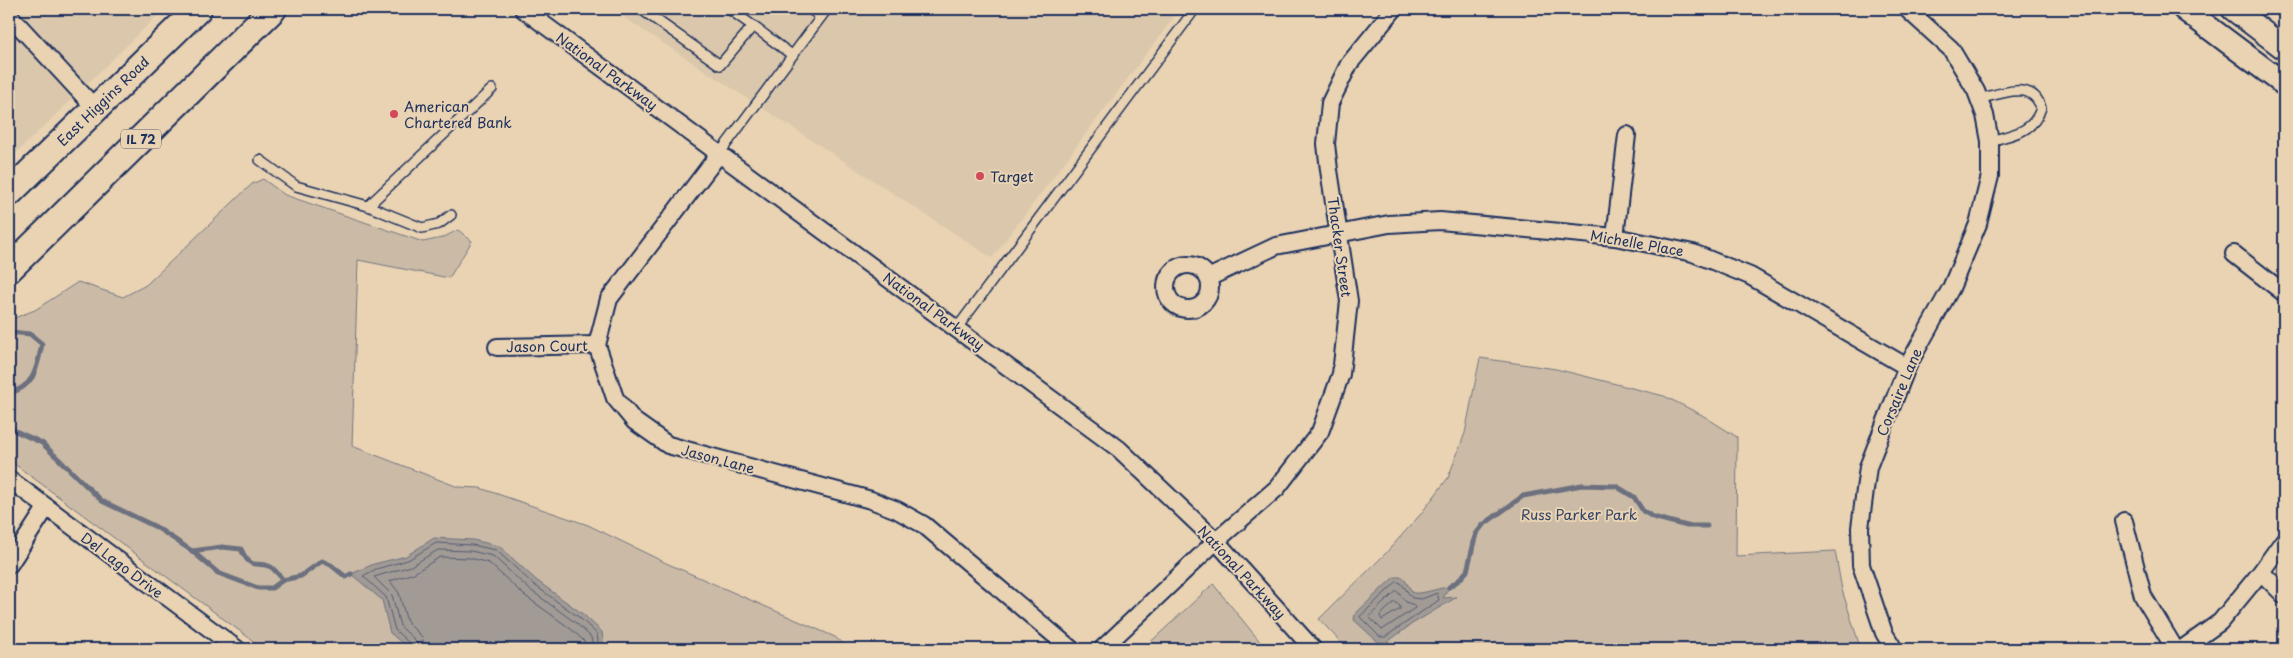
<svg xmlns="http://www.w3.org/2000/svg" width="2293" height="658" font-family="'Playpen Sans',sans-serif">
  <rect width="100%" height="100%" fill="#e9d3b2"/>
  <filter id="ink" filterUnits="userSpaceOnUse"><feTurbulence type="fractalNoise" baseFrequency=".02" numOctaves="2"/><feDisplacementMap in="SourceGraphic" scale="10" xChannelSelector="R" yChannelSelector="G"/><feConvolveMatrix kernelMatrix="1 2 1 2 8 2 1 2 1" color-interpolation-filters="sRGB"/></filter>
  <g filter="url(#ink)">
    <g fill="#dac7ac">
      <polygon points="9,9 164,9 9,160"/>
      <polygon points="611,9 1180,9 992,258"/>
    </g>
    <g fill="#cbbba6" stroke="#737582">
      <polygon points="263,179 285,195 423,242 442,238 458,230 472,241 449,278 358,260 352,446 458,487 480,488 588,525 666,563 835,637 849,649 264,649 9,460 9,320 35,310 78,282 123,297 146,285 252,184"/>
      <polygon points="1480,358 1556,369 1664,396 1702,415 1737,437 1736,556 1835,551 1842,590 1860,647 1855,649 1347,649 1319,619 1385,554 1420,515 1448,478 1465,433"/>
      <polygon points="1213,584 1266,649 1143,649"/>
    </g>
    <g fill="#a29b95" stroke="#6c707f">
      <polygon points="434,538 473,540 499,546 536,580 583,614 602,632 604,649 409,649 390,633 382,600 351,574 374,564 406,556"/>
      <path d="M1394,577H1403L1413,593C1425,594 1437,588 1449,587L1443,598L1457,597L1412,624L1386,643L1378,642L1354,620L1355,614Z"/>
    </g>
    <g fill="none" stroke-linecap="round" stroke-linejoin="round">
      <g stroke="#515a74" stroke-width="1">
        <polygon points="1397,582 1401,583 1412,598 1422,599 1437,593 1439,600 1385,637 1380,637 1360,617"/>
        <polygon points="1397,591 1406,602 1414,605 1415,608 1382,630 1369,617"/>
        <polygon points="1395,602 1400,606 1400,609 1382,620 1380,616"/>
        <polyline points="412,649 410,644 395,630 386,597 363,576 376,569 408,560 436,543 472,545 496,550 533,584 580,618 597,634 599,649"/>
        <polyline points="418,649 415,640 400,626 392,595 374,577 411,566 438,550 471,551 493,556 529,589 576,623 591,637 593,649"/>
        <polyline points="426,649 422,637 407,622 399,593 390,581 414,573 440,557 470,558 489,563 524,595 571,629 584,641 585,649"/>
      </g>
      <g stroke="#6c707f" stroke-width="5">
        <path d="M9,332L30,334L42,344C37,367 35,387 9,393"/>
        <polyline points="9,428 42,443 102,501 156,527 192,551 218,573 258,588 272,588 283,580 301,576 322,561 331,565 346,577 351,574"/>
        <path d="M192,551L222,547L241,549C251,572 257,560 271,567C275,570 280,576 283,580"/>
        <polyline points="1449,587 1459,580 1467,571 1476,534 1483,525 1523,496 1582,485 1616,486 1634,497 1643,511 1653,517 1687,526 1707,526"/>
      </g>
      <defs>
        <g id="service">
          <polyline points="641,9 720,65 753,26 792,55"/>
          <polyline points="729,9 753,26"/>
          <polyline points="810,9 821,17"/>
          <path d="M1979,99C1999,94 2033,79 2041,108C2033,133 2013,134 1990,141"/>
          <polyline points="719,154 827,9"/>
          <polyline points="260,160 296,186 368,206"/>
          <polyline points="451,215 439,224 422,228 368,206 492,89"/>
          <polyline points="957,328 1195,9"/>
        </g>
        <g id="minor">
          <polyline points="523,9 1119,449 1216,541 1313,649"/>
          <polyline points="9,15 95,108"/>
          <polyline points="719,154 609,299 597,345 615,398 634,421 668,445 871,500 897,510 924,525 1071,649"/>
          <polyline points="1615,237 1627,135"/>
          <polyline points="2234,254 2284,293"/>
          <circle cx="1188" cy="287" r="22"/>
          <polyline points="1208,278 1276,246 1389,224 1440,221 1615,237 1693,253 1750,276 1907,367"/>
          <polyline points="497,347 597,345"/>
          <polyline points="9,479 237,649"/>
          <polyline points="2124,521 2143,596 2175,649"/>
          <polyline points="9,565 46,508"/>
          <polyline points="2261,572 2284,595"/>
          <polyline points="1102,649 1216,541 1277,488 1320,432 1341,374 1349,301 1329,170 1326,144 1330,103 1349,64 1394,9"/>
          <polyline points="1894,649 1884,633 1861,565 1860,528 1868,467 1907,367 1951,288 1978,224 1990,176 1990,141 1985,115 1976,91 1951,49 1907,9"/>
          <polyline points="2182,649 2220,622 2261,572 2284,540"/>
        </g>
        <g id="secondary">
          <polyline points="2184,9 2284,84"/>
          <polyline points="2233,9 2284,48"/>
        </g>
        <g id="primary">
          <polyline points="9,193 198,9"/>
          <polyline points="9,269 273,9"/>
        </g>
      </defs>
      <use href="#service" stroke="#1b2f5e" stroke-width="12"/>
      <use href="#minor" stroke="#1b2f5e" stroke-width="20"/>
      <use href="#secondary" stroke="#1b2f5e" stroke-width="26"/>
      <use href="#primary" stroke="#1b2f5e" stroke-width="30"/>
      <use href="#service" stroke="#e9d3b2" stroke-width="9"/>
      <use href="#minor" stroke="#e9d3b2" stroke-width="16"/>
      <use href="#secondary" stroke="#e9d3b2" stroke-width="22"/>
      <use href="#primary" stroke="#e9d3b2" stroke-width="26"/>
    </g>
  </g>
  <g fill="#d1495b" stroke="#e9d3b2" stroke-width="2">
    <circle cx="394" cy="114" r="5"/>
    <circle cx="980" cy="176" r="5"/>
  </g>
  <g text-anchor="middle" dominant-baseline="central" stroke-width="4" stroke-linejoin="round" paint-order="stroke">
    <rect fill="#e9d3b2" stroke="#596077" stroke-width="1" x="121" y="129.5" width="40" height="19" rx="4"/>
    <g font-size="12" font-weight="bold" fill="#1b2f5e">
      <text x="141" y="139">IL 72</text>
    </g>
    <g font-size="14" fill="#1b2f5e" stroke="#e9d3b2">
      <text transform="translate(607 71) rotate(36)">National Parkway</text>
      <text transform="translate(103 101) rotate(-44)">East Higgins Road</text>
      <text transform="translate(1637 243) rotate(10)">Michelle Place</text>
      <text transform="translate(1340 247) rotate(82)">Thacker Street</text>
      <text transform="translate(934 311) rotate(36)">National Parkway</text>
      <text transform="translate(547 346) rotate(-1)">Jason Court</text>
      <text transform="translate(1899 392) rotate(-67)">Corsaire Lane</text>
      <text transform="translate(718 459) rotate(15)">Jason Lane</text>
      <text transform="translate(122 565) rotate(37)">Del Lago Drive</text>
      <text transform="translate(1242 572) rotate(47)">National Parkway</text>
    </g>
    <g font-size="14" fill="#1b2f5e" stroke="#e9d3b2" text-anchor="start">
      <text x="404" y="106">American<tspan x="404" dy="16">Chartered Bank</tspan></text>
      <text x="990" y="176">Target</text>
    </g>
    <g font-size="14" fill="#354469" stroke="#e9d3b2">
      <text x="1579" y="514">Russ Parker Park</text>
    </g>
  </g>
  <rect width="2293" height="658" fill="none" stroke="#e9d3b2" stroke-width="30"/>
  <rect x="15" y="15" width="2263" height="628" fill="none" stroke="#1b2f5e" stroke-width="2" filter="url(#ink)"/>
</svg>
